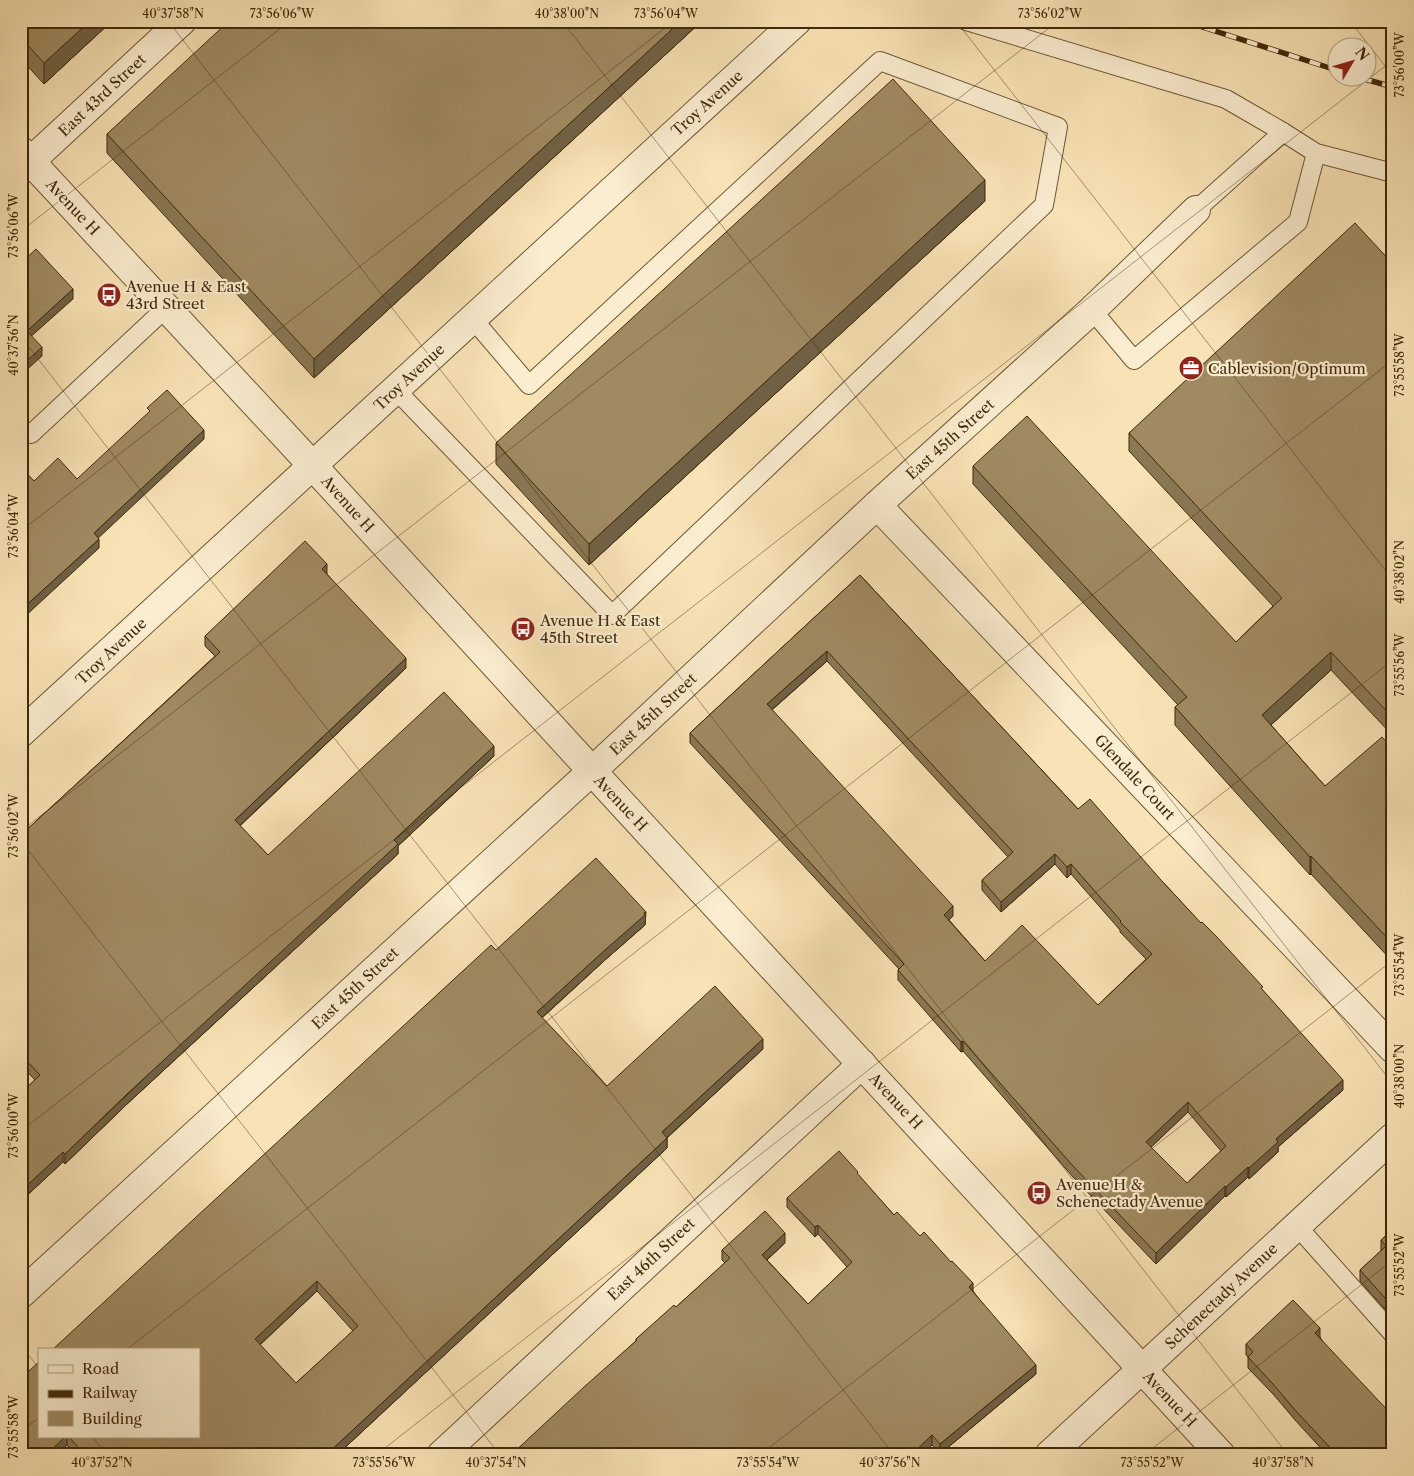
<svg xmlns="http://www.w3.org/2000/svg" width="1414" height="1476" font-family="'Libre Caslon Text',serif">
  <rect width="100%" height="100%" fill="#f9e3b6"/>
  <filter id="stains"><feTurbulence type="fractalNoise" baseFrequency=".004" numOctaves="4"/><feColorMatrix values="0 0 0 0 .2 0 0 0 0 .09 0 0 0 0 .02 0 0 0 .5 -.17"/></filter>
  <radialGradient id="worn" r=".72"><stop offset=".6" stop-color="#630" stop-opacity="0"/><stop offset="1" stop-color="#630" stop-opacity=".3"/></radialGradient>
  <g fill="none" stroke-linecap="round" stroke-linejoin="round">
    <defs>
      <g id="service">
        <polyline points="966,21 1226,99 1283,132 1316,153 1393,173"/>
        <polyline points="1196,210 1283,132"/>
        <polyline points="1092,310 1134,360 1298,222 1316,153"/>
        <polyline points="395,389 612,615 1044,205 1058,127 880,61 529,385 472,318"/>
        <polyline points="31,434 166,308"/>
        <polyline points="1297,1226 1393,1334"/>
      </g>
      <g id="minor">
        <polyline points="21,151 312,465 592,771 1221,1455"/>
        <polyline points="21,170 182,21"/>
        <polyline points="877,505 1393,1049"/>
        <polyline points="21,733 797,21"/>
        <polyline points="21,1294 592,771 877,505 1092,310 1196,210"/>
        <polyline points="441,1455 862,1064"/>
        <polyline points="1049,1455 1393,1137"/>
      </g>
    </defs>
    <use href="#service" stroke="#6e5834" stroke-width="20"/>
    <use href="#minor" stroke="#6e5834" stroke-width="30"/>
    <use href="#service" stroke="#fbedd0" stroke-width="18"/>
    <use href="#minor" stroke="#fbedd0" stroke-width="28"/>
    <defs>
      <g id="rail">
        <polyline points="1184,21 1336,70"/>
        <polyline points="1361,78 1393,87"/>
      </g>
    </defs>
    <use href="#rail" stroke="#402908" stroke-width="5.5"/>
    <use href="#rail" stroke="#fbedd0" stroke-width="4" stroke-dasharray="11" stroke-linecap="butt"/>
  </g>
  <g fill="#8a7754" stroke="#402908" fill-rule="evenodd">
    <polygon points="21,21 112,21 44,84 21,59"/>
    <polygon points="702,21 314,378 107,153 107,134"/>
    <polygon points="985,201 589,565 496,464 496,443"/>
    <polygon points="1393,264 1393,736 1331,670 1271,725 1325,786 1393,750 1393,962 1311,874 1310,875 1175,725 1175,707 1178,705 973,484 973,466 1236,642 1273,606 1129,451 1129,433"/>
    <polygon points="327,574 406,668 240,826 268,855 494,756 398,846 398,854 126,1105 65,1164 63,1162 21,1201 21,1093 35,1080 21,1065 21,835 215,656 205,646 205,636"/>
    <path d="M860,575L1078,809L1161,880L1263,991L1343,1090L1278,1147V1152L1249,1179L1248,1177L1226,1197L1225,1196L1156,1264L1073,1177L963,1051L961,1052L898,980V970L899,969L690,743V733ZM827,661L1008,857L982,880V890L1001,912L1055,864L1067,878L1071,874L1120,930V932L1146,959L1098,1005L985,961L949,920L953,916L772,710ZM1188,1112L1221,1151L1187,1183L1151,1147Z"/>
    <path d="M645,922V925L605,960L542,1018L607,1086L763,1049L667,1138V1148L337,1455H76L67,1445L39,1437H199L496,950L646,922ZM317,1291L353,1331L296,1383L260,1345Z"/>
    <polygon points="858,1175 894,1215 973,1291 1036,1374 940,1454 932,1445 921,1455 511,1455 636,1341 636,1339 676,1307 725,1263 722,1260 722,1250 785,1243 767,1260 808,1304 847,1267 818,1234 815,1237 787,1207 787,1198"/>
    <polygon points="1393,1229 1393,1318 1360,1281 1360,1270 1381,1251 1381,1240"/>
    <polygon points="1320,1337 1393,1455 1327,1455 1295,1420 1273,1394 1248,1368 1248,1357 1246,1355 1246,1344"/>
  </g>
  <g fill="#706145" stroke="#402908">
    <polygon points="90,21 112,21 44,84 44,63"/>
    <polygon points="681,21 702,21 314,378 314,359"/>
    <polygon points="985,180 985,201 589,565 589,544"/>
    <polygon points="73,289 73,299 27,340 27,331"/>
    <polygon points="42,347 42,356 21,375 21,366"/>
    <polygon points="204,430 204,439 94,542 94,533"/>
    <polygon points="99,539 99,548 21,620 21,610"/>
    <polygon points="327,564 327,574 322,569"/>
    <polygon points="827,651 827,661 767,714 767,704"/>
    <polygon points="1331,652 1331,670 1262,733 1262,715"/>
    <polygon points="406,658 406,668 235,830 235,820"/>
    <polygon points="494,746 494,756 398,846 398,854 126,1105 65,1164 65,1154 394,840"/>
    <polygon points="1055,854 1055,864 1001,912 1001,902"/>
    <polygon points="1311,856 1311,874 1310,875 1310,857"/>
    <polygon points="1071,864 1071,874 1067,878 1067,867"/>
    <polygon points="953,906 953,916 944,925 944,915"/>
    <polygon points="646,912 645,925 605,960 537,1022 537,1012"/>
    <polygon points="763,1039 763,1049 662,1142 662,1132"/>
    <polygon points="963,1041 963,1051 961,1052 961,1042"/>
    <polygon points="1343,1080 1343,1090 1278,1147 1278,1152 1249,1179 1249,1168 1276,1139"/>
    <polygon points="1188,1102 1188,1112 1146,1152 1146,1142"/>
    <polygon points="667,1138 667,1148 337,1455 326,1455"/>
    <polygon points="63,1152 63,1162 21,1201 21,1191"/>
    <polygon points="1248,1167 1248,1177 1226,1197 1226,1187"/>
    <polygon points="1225,1186 1225,1196 1156,1264 1156,1253"/>
    <polygon points="818,1225 818,1234 815,1237 815,1227"/>
    <polygon points="785,1233 785,1243 762,1264 762,1255"/>
    <polygon points="317,1281 317,1291 255,1349 255,1339"/>
    <polygon points="973,1283 973,1293 969,1287"/>
    <polygon points="1320,1328 1320,1339 1315,1333"/>
    <polygon points="1036,1365 1036,1374 940,1454 940,1444"/>
    <polygon points="932,1435 932,1445 921,1455 911,1455"/>
    <polygon points="65,1437 67,1437 67,1445 57,1455 46,1455"/>
  </g>
  <g fill="#a08a62" stroke="#402908" fill-rule="evenodd">
    <polygon points="21,21 90,21 44,63 21,38"/>
    <polygon points="229,21 681,21 314,359 107,134"/>
    <polygon points="893,79 985,180 589,544 496,443"/>
    <polygon points="1355,223 1393,264 1393,718 1331,652 1262,715 1325,786 1382,737 1393,750 1393,944 1311,856 1310,857 1175,707 1187,697 973,466 1027,416 1236,642 1282,598 1129,433"/>
    <polygon points="36,249 73,289 27,331 42,347 21,366 21,263"/>
    <polygon points="167,390 204,430 94,533 99,539 21,610 21,467 34,481 58,458 77,479 150,411 147,408"/>
    <polygon points="305,541 327,564 322,569 406,658 235,820 268,855 444,692 494,746 394,840 398,844 126,1095 65,1154 63,1152 21,1191 21,1093 40,1075 21,1055 21,835 220,652 205,636"/>
    <path d="M860,575L1078,809L1090,799L1161,880L1201,923L1202,922L1216,936L1263,987L1261,988L1343,1080L1276,1139L1278,1142L1249,1168L1248,1167L1226,1187L1225,1186L1156,1253L1073,1166L963,1041L961,1042L898,970L904,964L690,733ZM827,651L1013,852L982,880L1001,902L1055,854L1067,867L1071,864L1121,921L1120,922L1152,954L1098,1005L1022,925L985,961L944,915L953,906L767,704ZM1188,1102L1226,1146L1187,1183L1146,1142Z"/>
    <path d="M596,858L646,912L644,913L645,915L605,950L537,1012L607,1086L715,986L763,1039L662,1132L667,1138L326,1455H85L69,1437H199V1350H52L491,945L496,950ZM317,1281L358,1326L296,1383L255,1339Z"/>
    <polygon points="839,1151 858,1172 857,1173 894,1215 897,1212 920,1236 924,1232 951,1262 952,1261 973,1283 969,1287 1036,1365 940,1444 932,1435 911,1455 511,1455 584,1387 637,1340 636,1339 674,1305 676,1307 730,1258 722,1250 765,1211 785,1233 762,1255 808,1304 852,1262 818,1225 815,1227 787,1198"/>
    <polygon points="1393,1229 1393,1307 1360,1270 1386,1246 1381,1240"/>
    <polygon points="1293,1300 1320,1328 1315,1333 1393,1416 1393,1455 1337,1455 1295,1410 1273,1384 1248,1357 1253,1352 1246,1344"/>
    <polygon points="39,1362 39,1437 65,1437 46,1455 21,1455 21,1378"/>
  </g>
  <path fill="none" stroke="#402908" stroke-width="1" stroke-opacity="0.45" d="M168,21L1288,1455M562,21L1393,1084M956,21L1393,580M1350,21L1393,76M21,231L290,21M21,337L894,1455M21,531L674,21M21,831L1058,21M21,841L500,1455M21,1131L1393,60M21,1346L39,1368M126,1350L1393,360M21,1431L39,1418M93,1437L106,1455M376,1455L1393,660M760,1455L1393,960M1144,1455L1393,1260"/>
  <defs>
    <symbol id="bus-disc" viewBox="-11 -11 22 22"><circle r="9.5" fill="#8f2418" stroke="#fbedd0"/><path d="M-5-6H5V4H4V6H2V4H-2V6H-4V4H-5ZM-3.5-4V0h7V-4ZM-3.5 1.2v1.5H-2V1.2ZM2 1.2v1.5H3.5V1.2Z" fill="#fff"/></symbol>
    <symbol id="office-disc" viewBox="-11 -11 22 22"><circle r="9.5" fill="#8f2418" stroke="#fbedd0"/><path d="M-6-3h4V-5.5h4V-3h4V5H-6ZM-1-4.5V-3h2v-1.5ZM-6 0V1H6V0Z" fill="#fff"/></symbol>
  </defs>
  <g fill-rule="evenodd">
    <use href="#bus-disc" x="95" y="281" width="28" height="28"/>
    <use href="#office-disc" x="1177" y="354" width="28" height="28"/>
    <use href="#bus-disc" x="509" y="615" width="28" height="28"/>
    <use href="#bus-disc" x="1025" y="1179" width="28" height="28"/>
  </g>
  <g text-anchor="middle" dominant-baseline="central" stroke-width="4.5" stroke-linejoin="round" paint-order="stroke">
    <g font-size="15" fill="#402908" stroke="#fbedd0">
      <text transform="translate(102 95) rotate(-43)">East 43rd Street</text>
      <text transform="translate(707 103) rotate(-42)">Troy Avenue</text>
      <text transform="translate(73 207) rotate(47)">Avenue H</text>
      <text transform="translate(409 377) rotate(-43)">Troy Avenue</text>
      <text transform="translate(950 439) rotate(-42)">East 45th Street</text>
      <text transform="translate(348 504) rotate(48)">Avenue H</text>
      <text transform="translate(111 651) rotate(-43)">Troy Avenue</text>
      <text transform="translate(653 714) rotate(-43)">East 45th Street</text>
      <text transform="translate(1135 777) rotate(47)">Glendale Court</text>
      <text transform="translate(621 803) rotate(47)">Avenue H</text>
      <text transform="translate(355 988) rotate(-43)">East 45th Street</text>
      <text transform="translate(896 1101) rotate(47)">Avenue H</text>
      <text transform="translate(651 1259) rotate(-43)">East 46th Street</text>
      <text transform="translate(1221 1296) rotate(-43)">Schenectady Avenue</text>
      <text transform="translate(1170 1399) rotate(47)">Avenue H</text>
    </g>
    <g font-size="15" fill="#402908" stroke="#fbedd0" text-anchor="start">
      <text x="126" y="286">Avenue H &amp; East<tspan x="126" dy="17">43rd Street</tspan></text>
      <text x="1208" y="368">Cablevision/Optimum</text>
      <text x="540" y="620">Avenue H &amp; East<tspan x="540" dy="17">45th Street</tspan></text>
      <text x="1056" y="1184">Avenue H &amp;<tspan x="1056" dy="17">Schenectady Avenue</tspan></text>
    </g>
  </g>
  <rect width="1414" height="1476" fill="none" stroke="#f9e3b6" stroke-width="55"/>
  <rect x="38" y="1348" width="162" height="90" fill="#fbedd0" stroke="#b09f80"/>
  <rect x="48" y="1365" width="25" height="8" fill="#fbedd0" stroke="#b09f80"/>
  <text x="82" y="1374" font-size="15" fill="#402908">Road</text>
  <rect x="48" y="1390" width="25" height="8" fill="#402908" stroke="#b09f80"/>
  <text x="82" y="1398" font-size="15" fill="#402908">Railway</text>
  <rect x="48" y="1411" width="25" height="15" fill="#a08a62" stroke="#b09f80"/>
  <text x="82" y="1424" font-size="15" fill="#402908">Building</text>
  <g transform="translate(1352 62) rotate(52)"><circle r="24" fill="#fbedd0" stroke="#b09f80"/>
  <path d="M0-4L9 19L0 12L-9 19Z" fill="#8f2418"/>
  <text y="-8" font-size="14" font-weight="bold" text-anchor="middle" fill="#402908">N</text>
  </g>
  <rect x="28" y="28" width="1358" height="1420" fill="none" stroke="#402908" stroke-width="2"/>
  <g font-size="12" text-anchor="middle" fill="#402908">
    <text x="173" y="18">40°37'58"N</text>
    <text x="282" y="18">73°56'06"W</text>
    <text x="567" y="18">40°38'00"N</text>
    <text x="666" y="18">73°56'04"W</text>
    <text x="1050" y="18">73°56'02"W</text>
    <text transform="translate(1400 65) rotate(-90)" y="4">73°56'00"W</text>
    <text transform="translate(14 226) rotate(-90)" y="4">73°56'06"W</text>
    <text transform="translate(14 345) rotate(-90)" y="4">40°37'56"N</text>
    <text transform="translate(1400 365) rotate(-90)" y="4">73°55'58"W</text>
    <text transform="translate(14 526) rotate(-90)" y="4">73°56'04"W</text>
    <text transform="translate(1400 572) rotate(-90)" y="4">40°38'02"N</text>
    <text transform="translate(1400 665) rotate(-90)" y="4">73°55'56"W</text>
    <text transform="translate(14 826) rotate(-90)" y="4">73°56'02"W</text>
    <text transform="translate(1400 965) rotate(-90)" y="4">73°55'54"W</text>
    <text transform="translate(1400 1076) rotate(-90)" y="4">40°38'00"N</text>
    <text transform="translate(14 1126) rotate(-90)" y="4">73°56'00"W</text>
    <text transform="translate(1400 1265) rotate(-90)" y="4">73°55'52"W</text>
    <text transform="translate(14 1427) rotate(-90)" y="4">73°55'58"W</text>
    <text x="102" y="1467">40°37'52"N</text>
    <text x="384" y="1467">73°55'56"W</text>
    <text x="496" y="1467">40°37'54"N</text>
    <text x="768" y="1467">73°55'54"W</text>
    <text x="890" y="1467">40°37'56"N</text>
    <text x="1152" y="1467">73°55'52"W</text>
    <text x="1283" y="1467">40°37'58"N</text>
  </g>
  <rect width="100%" height="100%" filter="url(#stains)"/>
  <rect width="100%" height="100%" fill="url(#worn)"/>
</svg>
